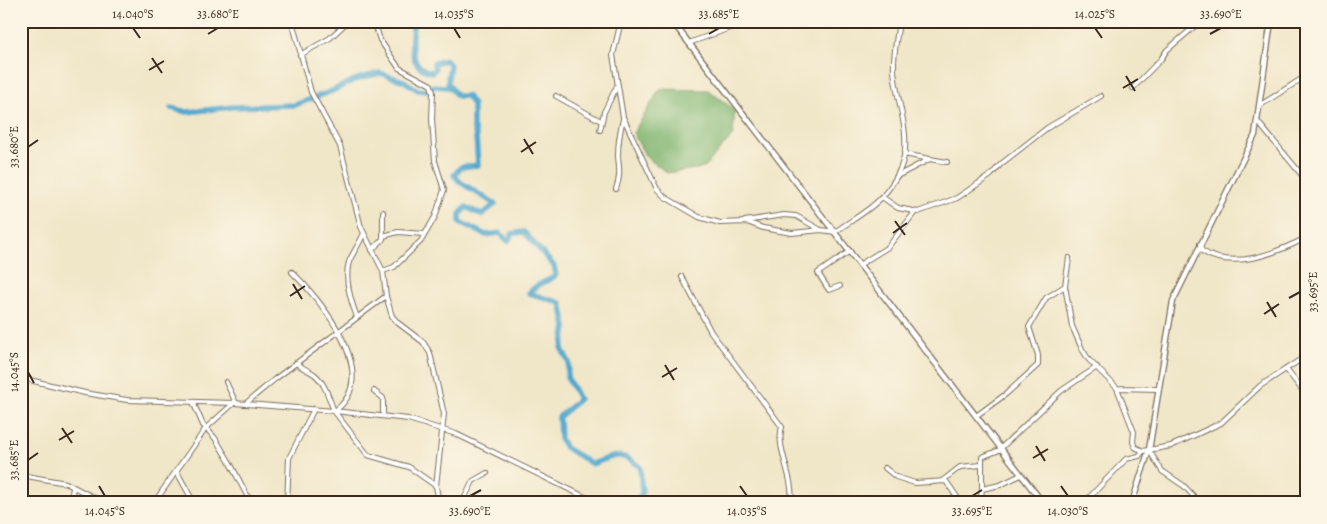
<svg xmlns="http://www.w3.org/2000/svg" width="1327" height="524" font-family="Alegreya,serif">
  <rect width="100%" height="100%" fill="#fcf5e5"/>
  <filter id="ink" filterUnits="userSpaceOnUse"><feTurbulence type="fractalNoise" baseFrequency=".02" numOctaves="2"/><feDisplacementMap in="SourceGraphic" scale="10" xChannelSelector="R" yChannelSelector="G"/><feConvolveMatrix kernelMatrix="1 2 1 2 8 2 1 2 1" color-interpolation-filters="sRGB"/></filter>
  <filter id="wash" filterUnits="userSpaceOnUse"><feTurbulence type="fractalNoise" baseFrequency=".0096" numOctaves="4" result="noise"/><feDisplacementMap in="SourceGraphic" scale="20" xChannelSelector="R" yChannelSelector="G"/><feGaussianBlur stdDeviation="1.12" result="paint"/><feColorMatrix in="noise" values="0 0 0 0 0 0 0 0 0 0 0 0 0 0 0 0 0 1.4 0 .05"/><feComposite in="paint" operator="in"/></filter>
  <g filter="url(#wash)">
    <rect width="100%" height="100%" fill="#f0e6c8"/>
    <polygon fill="#7fb570" stroke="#5d7047" points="660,89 708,90 735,110 733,135 704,168 667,173 646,157 633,133"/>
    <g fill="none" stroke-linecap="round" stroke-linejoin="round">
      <g stroke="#51a8ce" stroke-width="5.5">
        <path d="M414,21C411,39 407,68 432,72L435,69L434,63L446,60L450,65C448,83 444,80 457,96H467L473,105V126L476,136L478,165L461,167L454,175L460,182L495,204L482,215L466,207L460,214V222L486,235L500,233L508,241L512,234L524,232L554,266L556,275C548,282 535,284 529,293L561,303L566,327L562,349L569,362L567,377L579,399L559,417L560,439L566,448L592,464C615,456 620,450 640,467L642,493L636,503"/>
        <polyline points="171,108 187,112 232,107 295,105 332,91 354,80 380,73 404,81 418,90 430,91 433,86 449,87"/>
      </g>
    </g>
  </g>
  <g filter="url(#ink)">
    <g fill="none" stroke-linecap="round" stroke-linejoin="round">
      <defs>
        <g id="minor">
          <polyline points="292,21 311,92 340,146 361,227 383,271 386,296 392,316 398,323 423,342 430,353 444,414 436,486"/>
          <polyline points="374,21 380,40 399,68 431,85 433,92 432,119 435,161 444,190 435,217 421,241 394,267 383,271"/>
          <path d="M621,21L613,55L623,117L657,189L665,197L699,217L720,223L747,222L763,228L792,233L821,230L835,232C850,221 869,211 881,198C923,152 899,120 894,71C893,54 897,38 899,21"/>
          <polyline points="689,43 749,21"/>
          <polyline points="300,55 330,38 348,21"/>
          <polyline points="1133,88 1161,59 1167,50 1201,21"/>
          <polyline points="556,96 601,121"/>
          <polyline points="1259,106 1306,76"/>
          <polyline points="1257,121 1306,180"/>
          <polyline points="600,130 604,112 617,86"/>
          <polyline points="904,154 930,159"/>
          <polyline points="897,176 930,159 947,162"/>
          <path d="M616,189C621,175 619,169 618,156C618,144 620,131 623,119"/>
          <polyline points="882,197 898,208 918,212 957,198 991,175 1001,164 1047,128 1101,96"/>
          <polyline points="745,221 784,215 796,216 819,229"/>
          <polyline points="383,236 398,232 424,234"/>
          <path d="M1200,244L1202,251C1233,271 1276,253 1306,238"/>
          <polyline points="372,250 383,239 383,212"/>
          <polyline points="859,265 888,247 915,212"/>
          <path d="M292,272C320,299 382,374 336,410"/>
          <path d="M682,277L711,332L782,427C775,448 795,477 791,503"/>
          <polyline points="840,286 829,290 818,273 850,251"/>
          <polyline points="1065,286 1072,326 1082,349 1089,360 1117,388 1157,389"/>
          <path d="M357,317C351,302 344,278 349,262C353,252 360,243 364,233"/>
          <path d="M296,363C302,368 308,370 314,374C325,382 329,399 334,411"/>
          <polyline points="1286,369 1306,395"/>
          <polyline points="21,378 85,393 127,400 234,403 334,411 368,455 409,467 436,486 439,503"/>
          <polyline points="226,382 236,403"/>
          <polyline points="21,386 23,378"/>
          <polyline points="1117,388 1134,432 1133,442 1135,447 1143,451 1171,446 1221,423 1260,386 1306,356"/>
          <polyline points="374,391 383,398 383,415"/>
          <polyline points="193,402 203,425 215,438 229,461 251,503"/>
          <polyline points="245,404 275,379 386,296"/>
          <polyline points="334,411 408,419 456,434 589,499"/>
          <polyline points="976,416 1006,394 1038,365 1038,355 1029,327 1046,298 1065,286 1069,258"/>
          <polyline points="1001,448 1061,391 1097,367"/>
          <polyline points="1149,450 1162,471 1184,486 1200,503"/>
          <polyline points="885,468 896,477 915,483 946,481 961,503"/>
          <polyline points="177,472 194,503"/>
          <polyline points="21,475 66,483 104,503"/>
          <polyline points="942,481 960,467 981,465"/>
          <polyline points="982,489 982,457 1002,449"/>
          <polyline points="70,503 73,488"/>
          <polyline points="154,503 206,428 234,403"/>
          <polyline points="287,503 289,458 314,409"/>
          <polyline points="462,503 473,481 487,473"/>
          <polyline points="980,503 982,489 1000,485 1021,475"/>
          <polyline points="1084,503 1126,459 1139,456 1143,451"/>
        </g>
        <g id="tertiary">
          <polyline points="672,21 1043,503"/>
          <polyline points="1132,503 1149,450 1173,301 1255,135 1271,21"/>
        </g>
      </defs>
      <use href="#minor" stroke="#7a6c5a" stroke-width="6"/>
      <use href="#tertiary" stroke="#7a6c5a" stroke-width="7"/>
      <use href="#minor" stroke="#fff" stroke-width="4"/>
      <use href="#tertiary" stroke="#fff" stroke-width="4.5"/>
    </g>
  </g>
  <path fill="none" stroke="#3b2a1e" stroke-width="2" d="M133,28L140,38M454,28L460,38M1095,28L1102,38M208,34L218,28M709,34L719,28M1210,34L1221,28M152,58L162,73M149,70L164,61M1126,76L1135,91M1123,88L1138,79M524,139L533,154M28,147L38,140M521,152L536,142M895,221L905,235M893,233L907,223M293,284L302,299M290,296L305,286M1289,298L1300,292M1267,302L1276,317M1264,314L1279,304M665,365L674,380M28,372L34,383M662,377L677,368M62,428L72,443M59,440L74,431M1036,446L1045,461M1033,458L1048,449M28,460L38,453M99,486L105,496M740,486L747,496M1061,486L1068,496M470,496L481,490M972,496L982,490"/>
  <rect width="1327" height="524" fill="none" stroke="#fcf5e5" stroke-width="55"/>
  <rect x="28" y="28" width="1272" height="468" fill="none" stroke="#3b2a1e" stroke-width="2"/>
  <g font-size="12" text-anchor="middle" fill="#3b2a1e">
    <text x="133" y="18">14.040°S</text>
    <text x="218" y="18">33.680°E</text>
    <text x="454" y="18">14.035°S</text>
    <text x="719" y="18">33.685°E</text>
    <text x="1095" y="18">14.025°S</text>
    <text x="1221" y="18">33.690°E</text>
    <text transform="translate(14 147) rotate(-90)" y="4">33.680°E</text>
    <text transform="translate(1313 292) rotate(-90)" y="4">33.695°E</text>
    <text transform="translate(14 372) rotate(-90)" y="4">14.045°S</text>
    <text transform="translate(14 460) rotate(-90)" y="4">33.685°E</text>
    <text x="105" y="515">14.045°S</text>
    <text x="470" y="515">33.690°E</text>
    <text x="747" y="515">14.035°S</text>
    <text x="972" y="515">33.695°E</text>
    <text x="1068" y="515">14.030°S</text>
  </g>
</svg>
